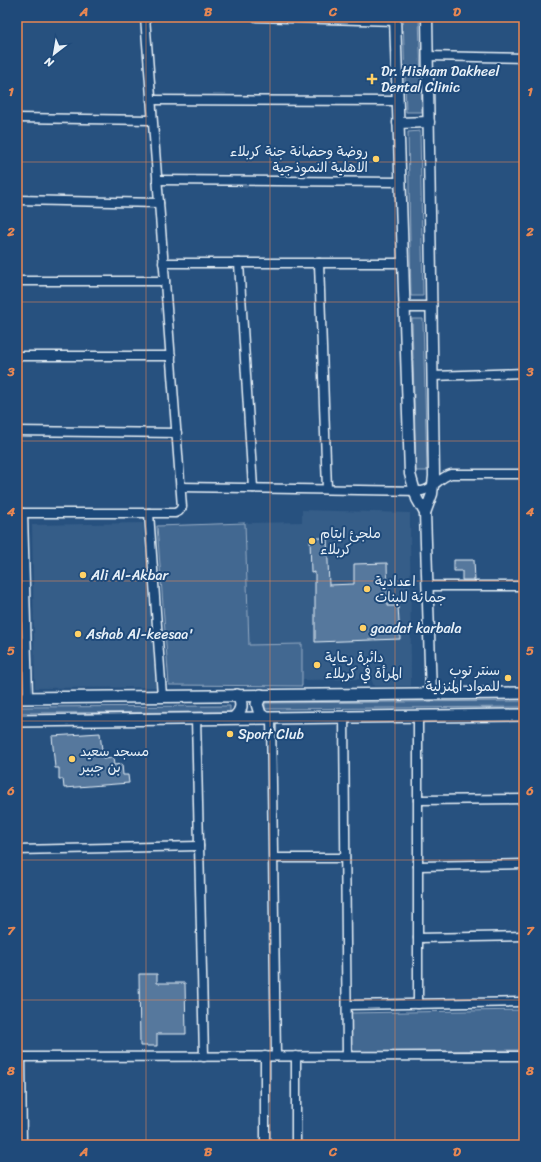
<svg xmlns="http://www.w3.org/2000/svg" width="541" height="1162" font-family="Sriracha,'Playpen Sans Arabic',sans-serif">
  <rect width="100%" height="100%" fill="#27517f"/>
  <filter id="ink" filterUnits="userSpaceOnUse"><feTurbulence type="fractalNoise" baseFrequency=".025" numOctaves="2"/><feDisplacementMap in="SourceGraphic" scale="8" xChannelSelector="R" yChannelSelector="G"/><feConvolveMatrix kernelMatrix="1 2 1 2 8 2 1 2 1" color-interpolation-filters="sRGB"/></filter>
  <g filter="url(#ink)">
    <g fill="#355d88">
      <polygon points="302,510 410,513 411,686 374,686 371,679 302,680 302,644 249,645 245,523 302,522"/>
      <polygon points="143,523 156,687 35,688 32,525"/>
    </g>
    <g fill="#436891" stroke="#96acc4">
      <polygon points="403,17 419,17 422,112 406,112"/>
      <polygon points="420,131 423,296 411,296 408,132"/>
      <polygon points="412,319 423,319 427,471 416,471"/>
      <polygon points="245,523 249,645 302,644 302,686 169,685 157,526"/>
      <polygon points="17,609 20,688 17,688"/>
      <polygon points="524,701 524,707 265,709 265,703"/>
      <polygon points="230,706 230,712 17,713 17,707"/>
      <polygon points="524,1010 524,1050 350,1052 350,1013"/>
    </g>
    <g fill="#57789d" stroke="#e8f1f8">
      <polygon points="310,538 327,538 329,585 354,584 354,564 387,563 388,606 398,606 400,639 315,642 315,572 311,573"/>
      <polygon points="454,560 474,560 475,580 462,580 462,571 454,571"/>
      <polygon points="100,733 103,759 113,758 114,765 122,764 123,775 128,775 129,783 64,788 63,779 59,779 59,768 55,768 52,736"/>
      <polygon points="139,974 157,974 157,983 185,983 186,1034 157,1034 157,1046 140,1046"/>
    </g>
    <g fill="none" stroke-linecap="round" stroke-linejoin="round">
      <defs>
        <g id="minor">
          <polyline points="256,17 395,21"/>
          <polyline points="427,56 524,58"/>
          <polyline points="151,100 397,101"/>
          <polyline points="17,118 152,120"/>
          <polyline points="157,180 400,182"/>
          <polyline points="17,200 159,203"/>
          <polyline points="163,263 403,263"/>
          <polyline points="239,263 253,488"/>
          <polyline points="319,263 327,489"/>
          <polyline points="17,281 165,281"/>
          <polyline points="17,356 171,356"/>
          <polyline points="433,376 524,373"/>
          <polyline points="17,431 177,433"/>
          <path d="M181,487L422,491C434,489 439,477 451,474H524"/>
          <polyline points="17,513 175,513 179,511 182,507 145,17"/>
          <polyline points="23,513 28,697"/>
          <polyline points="149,513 162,696"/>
          <polyline points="428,586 524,586"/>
          <polyline points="344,716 347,1056"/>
          <polyline points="418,716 418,1004"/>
          <polyline points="271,717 276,1056"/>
          <polyline points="196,718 204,1057"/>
          <polyline points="418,800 524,799"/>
          <polyline points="17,850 199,846"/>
          <polyline points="274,858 345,858"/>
          <polyline points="418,866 524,864"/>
          <polyline points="418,938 524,936"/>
          <polyline points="347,1005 524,1002"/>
          <polyline points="265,1056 265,1145"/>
          <polyline points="296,1056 296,1145"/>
          <polyline points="17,1057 524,1056"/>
          <polyline points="21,1057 22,1145"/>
        </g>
        <g id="tertiary">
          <polyline points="395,17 410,474 417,499 425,513"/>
          <polyline points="427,17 434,476 432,494 425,513 431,694"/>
          <polyline points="398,123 429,122"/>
          <polyline points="404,307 431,307"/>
        </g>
        <g id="secondary">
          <polyline points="261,695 257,704 260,714 264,717"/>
          <polyline points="17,698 524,693"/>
          <path d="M235,717C242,710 243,703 237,695"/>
          <polyline points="17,721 524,715"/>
        </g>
      </defs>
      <use href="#minor" stroke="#e8f1f8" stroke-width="11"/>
      <use href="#tertiary" stroke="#e8f1f8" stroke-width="13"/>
      <use href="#secondary" stroke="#e8f1f8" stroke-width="14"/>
      <use href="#minor" stroke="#1f4a7a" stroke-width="8"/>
      <use href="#tertiary" stroke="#1f4a7a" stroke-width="10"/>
      <use href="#secondary" stroke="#1f4a7a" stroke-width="11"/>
    </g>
  </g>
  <path fill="none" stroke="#e88753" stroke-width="1" stroke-opacity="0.55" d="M146,17V1145M270,17V1145M395,17V1145M17,162H524M17,302H524M17,441H524M17,581H524M17,721H524M17,860H524M17,1000H524"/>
  <g fill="#ffd166" stroke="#1f4a7a" stroke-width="1.5">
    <path d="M370 73h4v4h4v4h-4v4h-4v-4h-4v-4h4z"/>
    <circle cx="376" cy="159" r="4"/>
    <circle cx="312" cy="541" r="4"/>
    <circle cx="83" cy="575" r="4"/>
    <circle cx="367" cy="589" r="4"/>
    <circle cx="363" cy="628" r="4"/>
    <circle cx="78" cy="634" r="4"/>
    <circle cx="317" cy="665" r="4"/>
    <circle cx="508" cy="678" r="4"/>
    <circle cx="230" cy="734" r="4"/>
    <circle cx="72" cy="759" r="4"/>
  </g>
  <g text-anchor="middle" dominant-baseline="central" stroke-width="4" stroke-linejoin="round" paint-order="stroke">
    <g font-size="14" fill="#e8f1f8" stroke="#1f4a7a" text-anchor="start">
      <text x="381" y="71">Dr. Hisham Dakheel<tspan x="381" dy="16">Dental Clinic</tspan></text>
      <text x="368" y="151" text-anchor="end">روضة وحضانة جنة كربلاء<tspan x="368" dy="16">الاهلية النموذجية</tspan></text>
      <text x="320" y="533">ملجئ ايتام<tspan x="320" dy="16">كربلاء</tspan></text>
      <text x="91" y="575">Ali Al-Akbar</text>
      <text x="375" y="581">اعدادية<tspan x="375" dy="16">جمانة للبنات</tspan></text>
      <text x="371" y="628">gaadat karbala</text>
      <text x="86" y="634">Ashab Al-keesaa'</text>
      <text x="325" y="657">دائرة رعاية<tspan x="325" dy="16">المرأة في كربلاء</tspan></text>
      <text x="500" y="670" text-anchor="end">سنتر توب<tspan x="500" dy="16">للمواد المنزلية</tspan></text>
      <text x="238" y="734">Sport Club</text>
      <text x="80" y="751">مسجد سعيد<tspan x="80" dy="16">بن جبير</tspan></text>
    </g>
  </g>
  <rect width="541" height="1162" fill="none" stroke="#1f4a7a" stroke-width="44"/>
  <g transform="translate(54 54) rotate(211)" stroke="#1f4a7a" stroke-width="3" paint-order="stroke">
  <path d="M0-3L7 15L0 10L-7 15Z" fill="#e8f1f8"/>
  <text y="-6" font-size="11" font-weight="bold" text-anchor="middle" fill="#e8f1f8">N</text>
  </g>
  <rect x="22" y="22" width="497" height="1118" fill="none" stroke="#e88753" stroke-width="1.5"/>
  <g font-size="13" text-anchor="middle" font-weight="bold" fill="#e88753">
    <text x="84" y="16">A</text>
    <text x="208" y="16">B</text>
    <text x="333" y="16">C</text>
    <text x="457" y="16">D</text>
    <text x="11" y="96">1</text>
    <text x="530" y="96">1</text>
    <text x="11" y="236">2</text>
    <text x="530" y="236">2</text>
    <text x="11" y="376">3</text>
    <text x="530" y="376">3</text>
    <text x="11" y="516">4</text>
    <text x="530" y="516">4</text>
    <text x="11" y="655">5</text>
    <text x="530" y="655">5</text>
    <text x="11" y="795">6</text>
    <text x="530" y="795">6</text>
    <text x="11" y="935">7</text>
    <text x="530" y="935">7</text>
    <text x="11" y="1075">8</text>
    <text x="530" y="1075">8</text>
    <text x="84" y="1156">A</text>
    <text x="208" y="1156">B</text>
    <text x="333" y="1156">C</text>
    <text x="457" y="1156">D</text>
  </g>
</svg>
